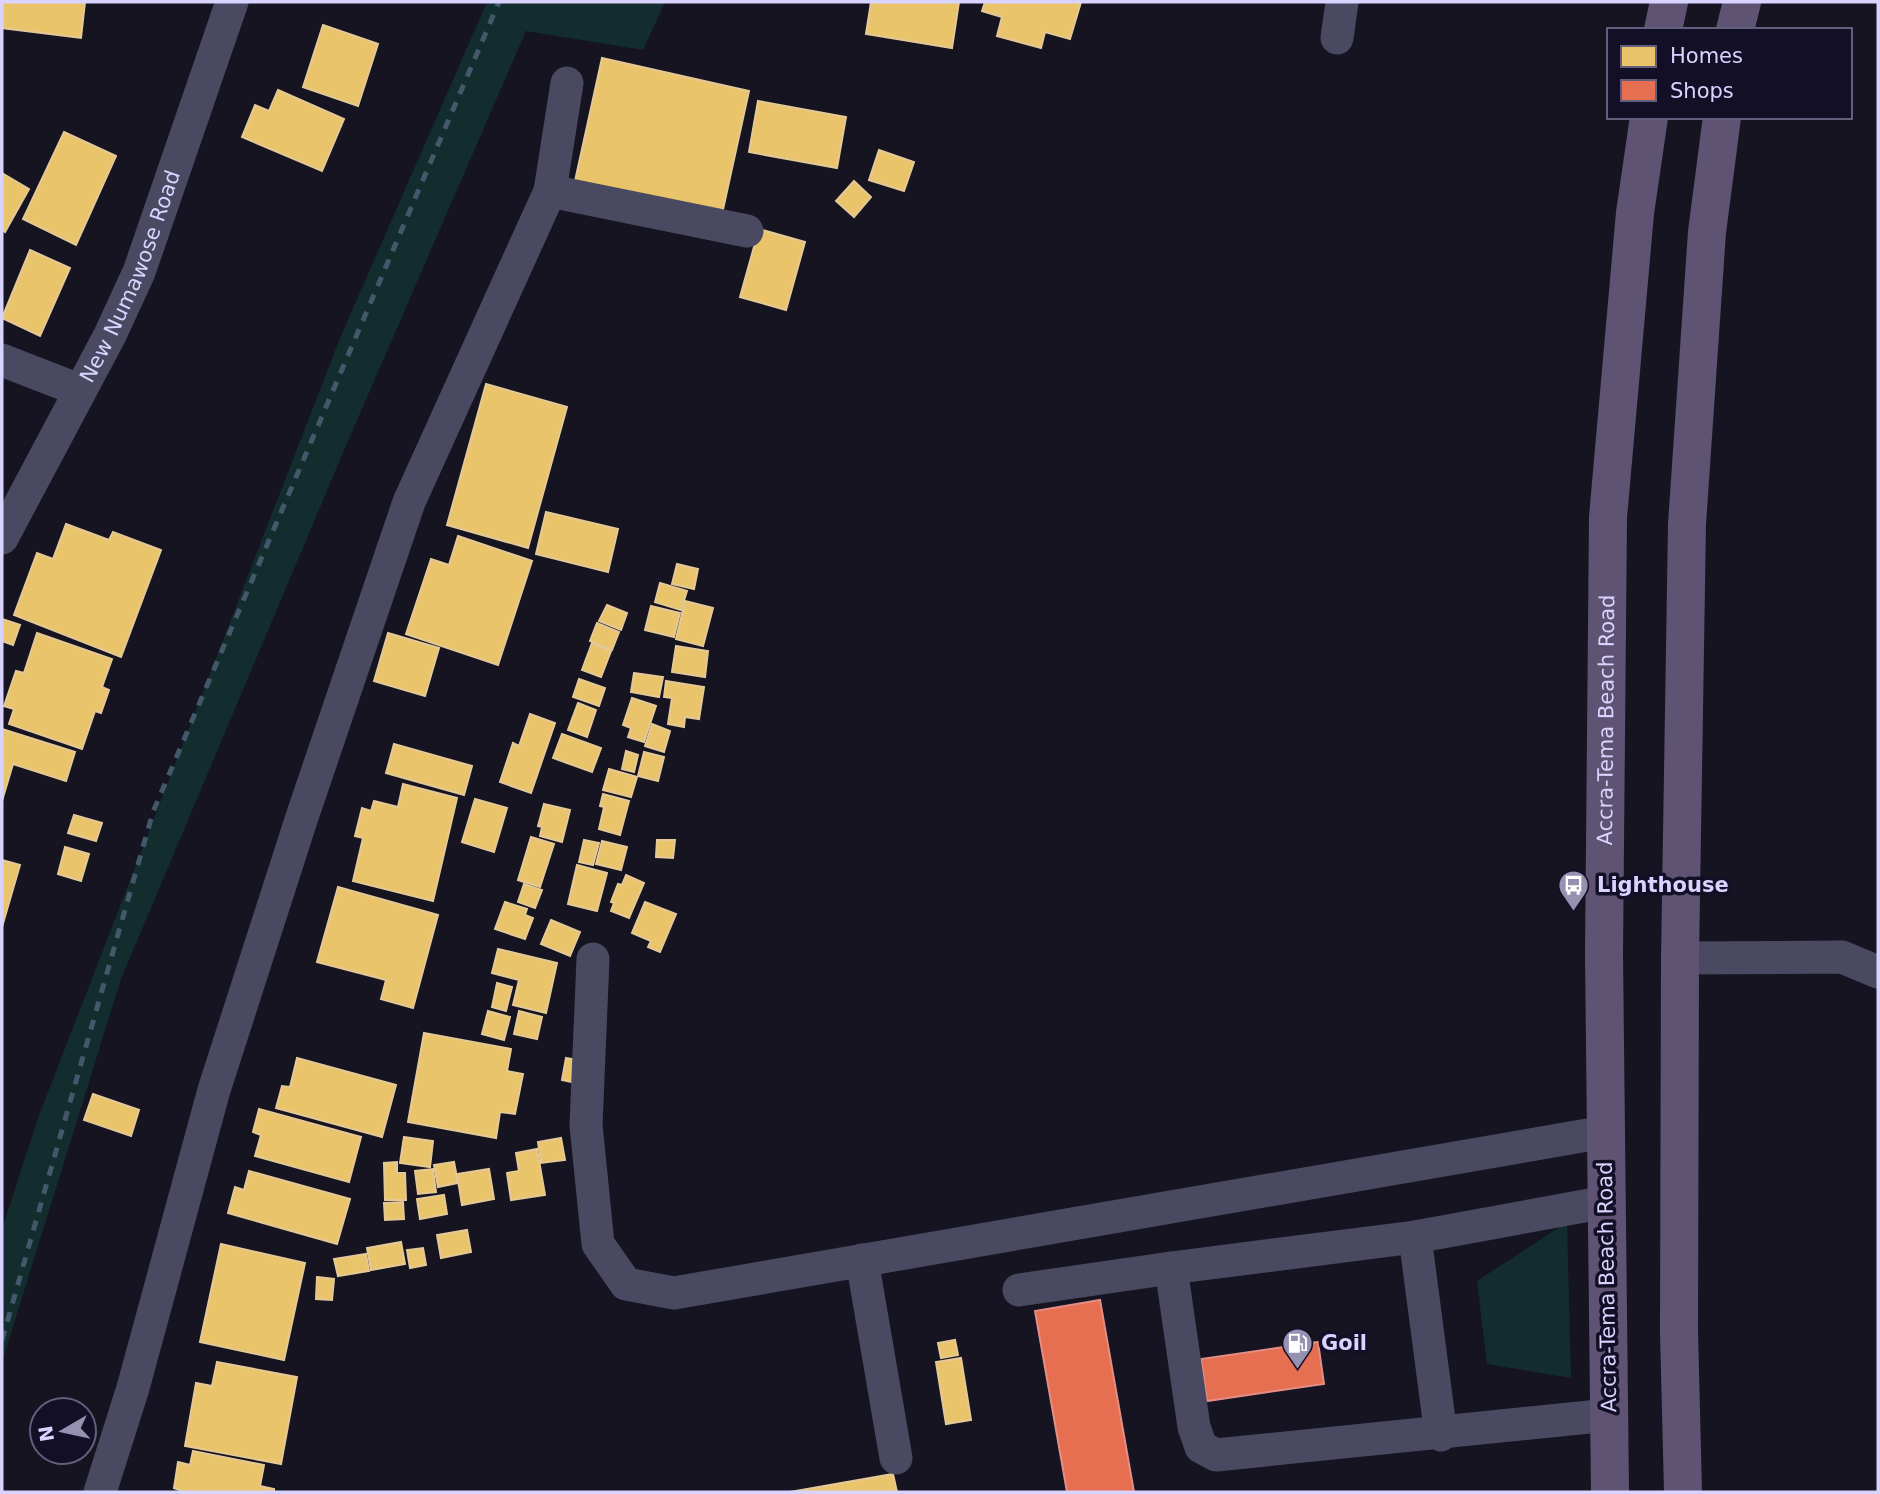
<svg xmlns="http://www.w3.org/2000/svg" width="1880" height="1494" font-family="'DejaVu Sans',sans-serif">
  <rect width="100%" height="100%" fill="#161421"/>
  <g fill="#132c2d">
    <polygon points="487,2 665,2 643,50 526,31 345,448 121,979 2,1362 2,1229 38,1118 340,338"/>
    <polygon points="1567,1222 1571,1378 1487,1364 1477,1281"/>
  </g>
  <g fill="#e9c46a" stroke="#e4c997" stroke-width="2">
    <polygon points="2,2 85,2 81,38 2,28"/>
    <polygon points="871,2 959,2 952,48 866,34"/>
    <polygon points="985,2 1081,2 1070,39 1045,32 1041,48 997,36 1002,17 982,11"/>
    <polygon points="323,25 378,44 358,106 303,87"/>
    <polygon points="602,58 749,91 722,214 575,181"/>
    <polygon points="278,90 344,119 322,171 242,137 255,105 269,111"/>
    <polygon points="758,101 846,117 837,168 749,152"/>
    <polygon points="64,132 116,156 76,245 23,219"/>
    <polygon points="879,150 914,162 904,191 869,180"/>
    <polygon points="2,173 29,189 5,232 2,230"/>
    <polygon points="854,181 871,197 854,217 836,201"/>
    <polygon points="759,229 805,242 786,310 740,297"/>
    <polygon points="30,250 70,268 40,336 2,318"/>
    <polygon points="486,384 567,407 528,548 447,525"/>
    <polygon points="546,512 618,529 608,572 536,554"/>
    <polygon points="66,524 109,540 113,532 161,550 121,657 14,615 37,553 53,559"/>
    <polygon points="458,536 532,561 498,665 406,634 431,559 449,565"/>
    <polygon points="677,564 698,569 694,589 672,584"/>
    <polygon points="660,583 687,591 681,610 655,602"/>
    <polygon points="685,601 713,608 703,646 676,639"/>
    <polygon points="607,605 627,613 621,630 599,621"/>
    <polygon points="651,606 680,613 674,637 645,630"/>
    <polygon points="2,619 20,625 13,645 2,641"/>
    <polygon points="597,623 619,632 612,650 590,641"/>
    <polygon points="37,633 112,659 102,687 109,690 101,713 95,711 82,749 9,724 14,709 4,706 16,671 24,673"/>
    <polygon points="388,633 439,648 425,696 374,681"/>
    <polygon points="592,643 611,651 601,677 582,670"/>
    <polygon points="676,646 708,651 705,677 672,672"/>
    <polygon points="634,673 663,677 659,697 631,692"/>
    <polygon points="579,679 605,688 599,706 573,697"/>
    <polygon points="666,681 704,687 699,719 685,717 684,727 668,724 672,698 664,697"/>
    <polygon points="632,698 656,706 644,742 628,737 631,728 623,725"/>
    <polygon points="578,703 596,710 587,737 568,730"/>
    <polygon points="530,714 555,723 531,793 500,782 513,743 519,746"/>
    <polygon points="652,724 670,731 664,752 645,746"/>
    <polygon points="2,729 75,752 66,781 13,764 2,801"/>
    <polygon points="562,734 601,748 592,772 553,758"/>
    <polygon points="394,744 472,766 464,795 386,773"/>
    <polygon points="626,751 638,755 634,772 622,769"/>
    <polygon points="644,752 664,757 658,781 638,776"/>
    <polygon points="609,769 637,777 631,797 603,790"/>
    <polygon points="403,784 457,798 433,901 353,881 363,838 355,836 362,808 371,811 374,801 398,807"/>
    <polygon points="603,794 629,801 620,835 599,829 604,807 600,806"/>
    <polygon points="475,799 507,808 494,852 462,842"/>
    <polygon points="544,804 570,810 562,842 540,836 542,827 538,826"/>
    <polygon points="74,815 102,823 96,841 68,833"/>
    <polygon points="531,837 554,844 540,887 518,880"/>
    <polygon points="584,840 599,843 593,865 579,862"/>
    <polygon points="657,840 675,840 673,858 656,857"/>
    <polygon points="602,841 627,847 621,870 596,864"/>
    <polygon points="65,847 89,854 81,881 58,874"/>
    <polygon points="2,860 20,865 2,927"/>
    <polygon points="577,865 607,873 597,911 568,904"/>
    <polygon points="626,875 644,883 629,918 611,911 614,903 611,902 618,884 622,885"/>
    <polygon points="524,884 542,890 535,908 518,902"/>
    <polygon points="338,887 438,915 413,1008 381,999 386,980 317,962"/>
    <polygon points="505,902 527,909 525,915 533,918 525,939 495,929"/>
    <polygon points="645,902 676,914 660,952 648,947 651,941 632,933"/>
    <polygon points="551,920 580,932 570,956 541,944"/>
    <polygon points="498,949 557,963 546,1013 513,1005 519,980 492,973"/>
    <polygon points="497,983 512,987 506,1011 492,1007"/>
    <polygon points="488,1011 510,1017 504,1040 482,1034"/>
    <polygon points="519,1011 542,1017 537,1039 514,1034"/>
    <polygon points="424,1033 511,1049 507,1071 523,1074 515,1114 500,1112 496,1138 408,1122"/>
    <polygon points="297,1058 396,1085 382,1137 276,1108 282,1086 290,1087"/>
    <polygon points="566,1058 585,1061 581,1084 562,1080"/>
    <polygon points="93,1094 139,1110 131,1136 84,1120"/>
    <polygon points="259,1109 361,1137 349,1182 255,1156 261,1135 253,1132"/>
    <polygon points="404,1137 433,1141 430,1167 400,1163"/>
    <polygon points="561,1138 565,1160 541,1163 538,1142"/>
    <polygon points="537,1149 545,1195 511,1200 507,1173 519,1171 516,1153"/>
    <polygon points="397,1162 397,1173 405,1173 406,1200 385,1200 384,1163"/>
    <polygon points="454,1162 458,1183 438,1187 434,1165"/>
    <polygon points="433,1169 436,1192 418,1194 415,1171"/>
    <polygon points="489,1169 494,1199 462,1205 457,1174"/>
    <polygon points="249,1171 350,1199 337,1244 228,1213 235,1187 244,1190"/>
    <polygon points="444,1195 447,1214 420,1219 417,1199"/>
    <polygon points="403,1202 404,1219 385,1220 384,1203"/>
    <polygon points="467,1230 471,1252 441,1258 437,1235"/>
    <polygon points="401,1242 405,1264 371,1270 367,1248"/>
    <polygon points="221,1244 305,1263 284,1360 200,1342"/>
    <polygon points="423,1248 426,1265 410,1268 407,1250"/>
    <polygon points="366,1254 369,1271 338,1276 334,1259"/>
    <polygon points="317,1277 334,1279 332,1300 316,1299"/>
    <polygon points="955,1340 958,1355 941,1358 938,1343"/>
    <polygon points="961,1358 971,1420 946,1424 936,1362"/>
    <polygon points="217,1362 297,1377 281,1464 185,1446 196,1383 212,1386"/>
    <polygon points="193,1451 264,1465 260,1486 274,1489 274,1492 185,1492 174,1488 178,1462 190,1465"/>
    <polygon points="893,1474 897,1492 790,1492"/>
  </g>
  <g fill="#e76f51" stroke="#e38d85" stroke-width="2">
    <polygon points="1100,1300 1134,1492 1067,1492 1035,1311"/>
    <polygon points="1318,1342 1324,1384 1207,1401 1201,1359"/>
  </g>
  <g fill="none" stroke-linecap="round" stroke-linejoin="round">
    <g stroke="#4a4962" stroke-width="33">
      <polyline points="1337,38 1342,2"/>
      <polyline points="550,191 747,231"/>
      <polyline points="2,360 79,390"/>
      <path id="s1" d="M2,538L110,335L139,272L232,2"/>
      <polyline points="1680,958 1842,957 1878,972"/>
      <polyline points="593,959 586,1125 598,1244 626,1284 674,1293 1605,1132"/>
      <polyline points="1606,1202 1415,1237 1171,1268 1194,1427 1201,1447 1216,1455 1609,1415"/>
      <polyline points="1415,1237 1441,1435"/>
      <polyline points="862,1260 896,1458"/>
      <polyline points="1019,1290 1171,1268"/>
      <polyline points="100,1492 133,1388 214,1090 302,817 409,502 550,191 567,83"/>
    </g>
    <g stroke="#5e5373" stroke-width="38">
      <polyline points="1663,30 1669,2"/>
      <polyline points="1735,30 1742,2"/>
      <path id="s2" d="M1610,1492L1604,954L1608,517L1635,213L1649,117"/>
      <polyline points="1683,1492 1679,1331 1680,958 1687,524 1707,232 1722,117"/>
    </g>
    <polyline stroke="#43596b" stroke-width="5" stroke-dasharray="10 9" stroke-linecap="butt" points="2,1340 153,812 499,2"/>
  </g>
  <defs>
    <symbol id="bus-pin" viewBox="-11 -11 22 30"><path d="M0 17L-7.5 6A9.5 9.5 0 1 1 7.5 6Z" fill="#9591b1" stroke="#130f26"/><path d="M-5-6H5V4H4V6H2V4H-2V6H-4V4H-5ZM-3.5-4V0h7V-4ZM-3.5 1.2v1.5H-2V1.2ZM2 1.2v1.5H3.5V1.2Z" fill="#fff"/></symbol>
    <symbol id="fuel-pin" viewBox="-11 -11 22 30"><path d="M0 17L-7.5 6A9.5 9.5 0 1 1 7.5 6Z" fill="#9591b1" stroke="#130f26"/><path d="M-5.5-6h7V0h2V4h1.3V-2.5L3-4.5l.8-.8L6-3V5H2.5V1h-1V6h-7ZM-4.2-4.7v3.2H.2V-4.7Z" fill="#fff"/></symbol>
  </defs>
  <g fill-rule="evenodd">
    <use href="#bus-pin" x="1556" y="868" width="35" height="47"/>
    <use href="#fuel-pin" x="1280" y="1326" width="35" height="47"/>
  </g>
  <g text-anchor="middle" dominant-baseline="central" stroke-width="7" stroke-linejoin="round" paint-order="stroke">
    <g font-size="21" fill="#d9d4ff" stroke="#130f26">
      <text stroke="none"><textPath href="#s1" startOffset="292">New Numawose Road</textPath></text>
      <text stroke="none"><textPath href="#s2" startOffset="772">Accra-Tema Beach Road</textPath></text>
      <text transform="translate(1607 1287) rotate(-91)">Accra-Tema Beach Road</text>
    </g>
    <g font-size="21" font-weight="bold" fill="#d9d4ff" stroke="#130f26" text-anchor="start">
      <text x="1597" y="885">Lighthouse</text>
      <text x="1321" y="1343">Goil</text>
    </g>
  </g>
  <rect width="1880" height="1494" fill="none" stroke="#d9d4ff" stroke-width="7"/>
  <rect x="1607" y="28" width="245" height="91" fill="#130f26" stroke="#625e7d" stroke-width="2"/>
  <rect x="1621" y="46" width="35" height="21" fill="#e9c46a" stroke="#625e7d" stroke-width="2"/>
  <text x="1670" y="63" font-size="21" fill="#d9d4ff">Homes</text>
  <rect x="1621" y="80" width="35" height="21" fill="#e76f51" stroke="#625e7d" stroke-width="2"/>
  <text x="1670" y="98" font-size="21" fill="#d9d4ff">Shops</text>
  <g transform="translate(63 1431) rotate(261)"><circle r="33" fill="#130f26" stroke="#625e7d" stroke-width="2"/>
  <path d="M0-5L12 26L0 18L-12 26Z" fill="#9591b1"/>
  <text y="-10" font-size="19" font-weight="bold" text-anchor="middle" fill="#d9d4ff">N</text>
  </g>
</svg>
